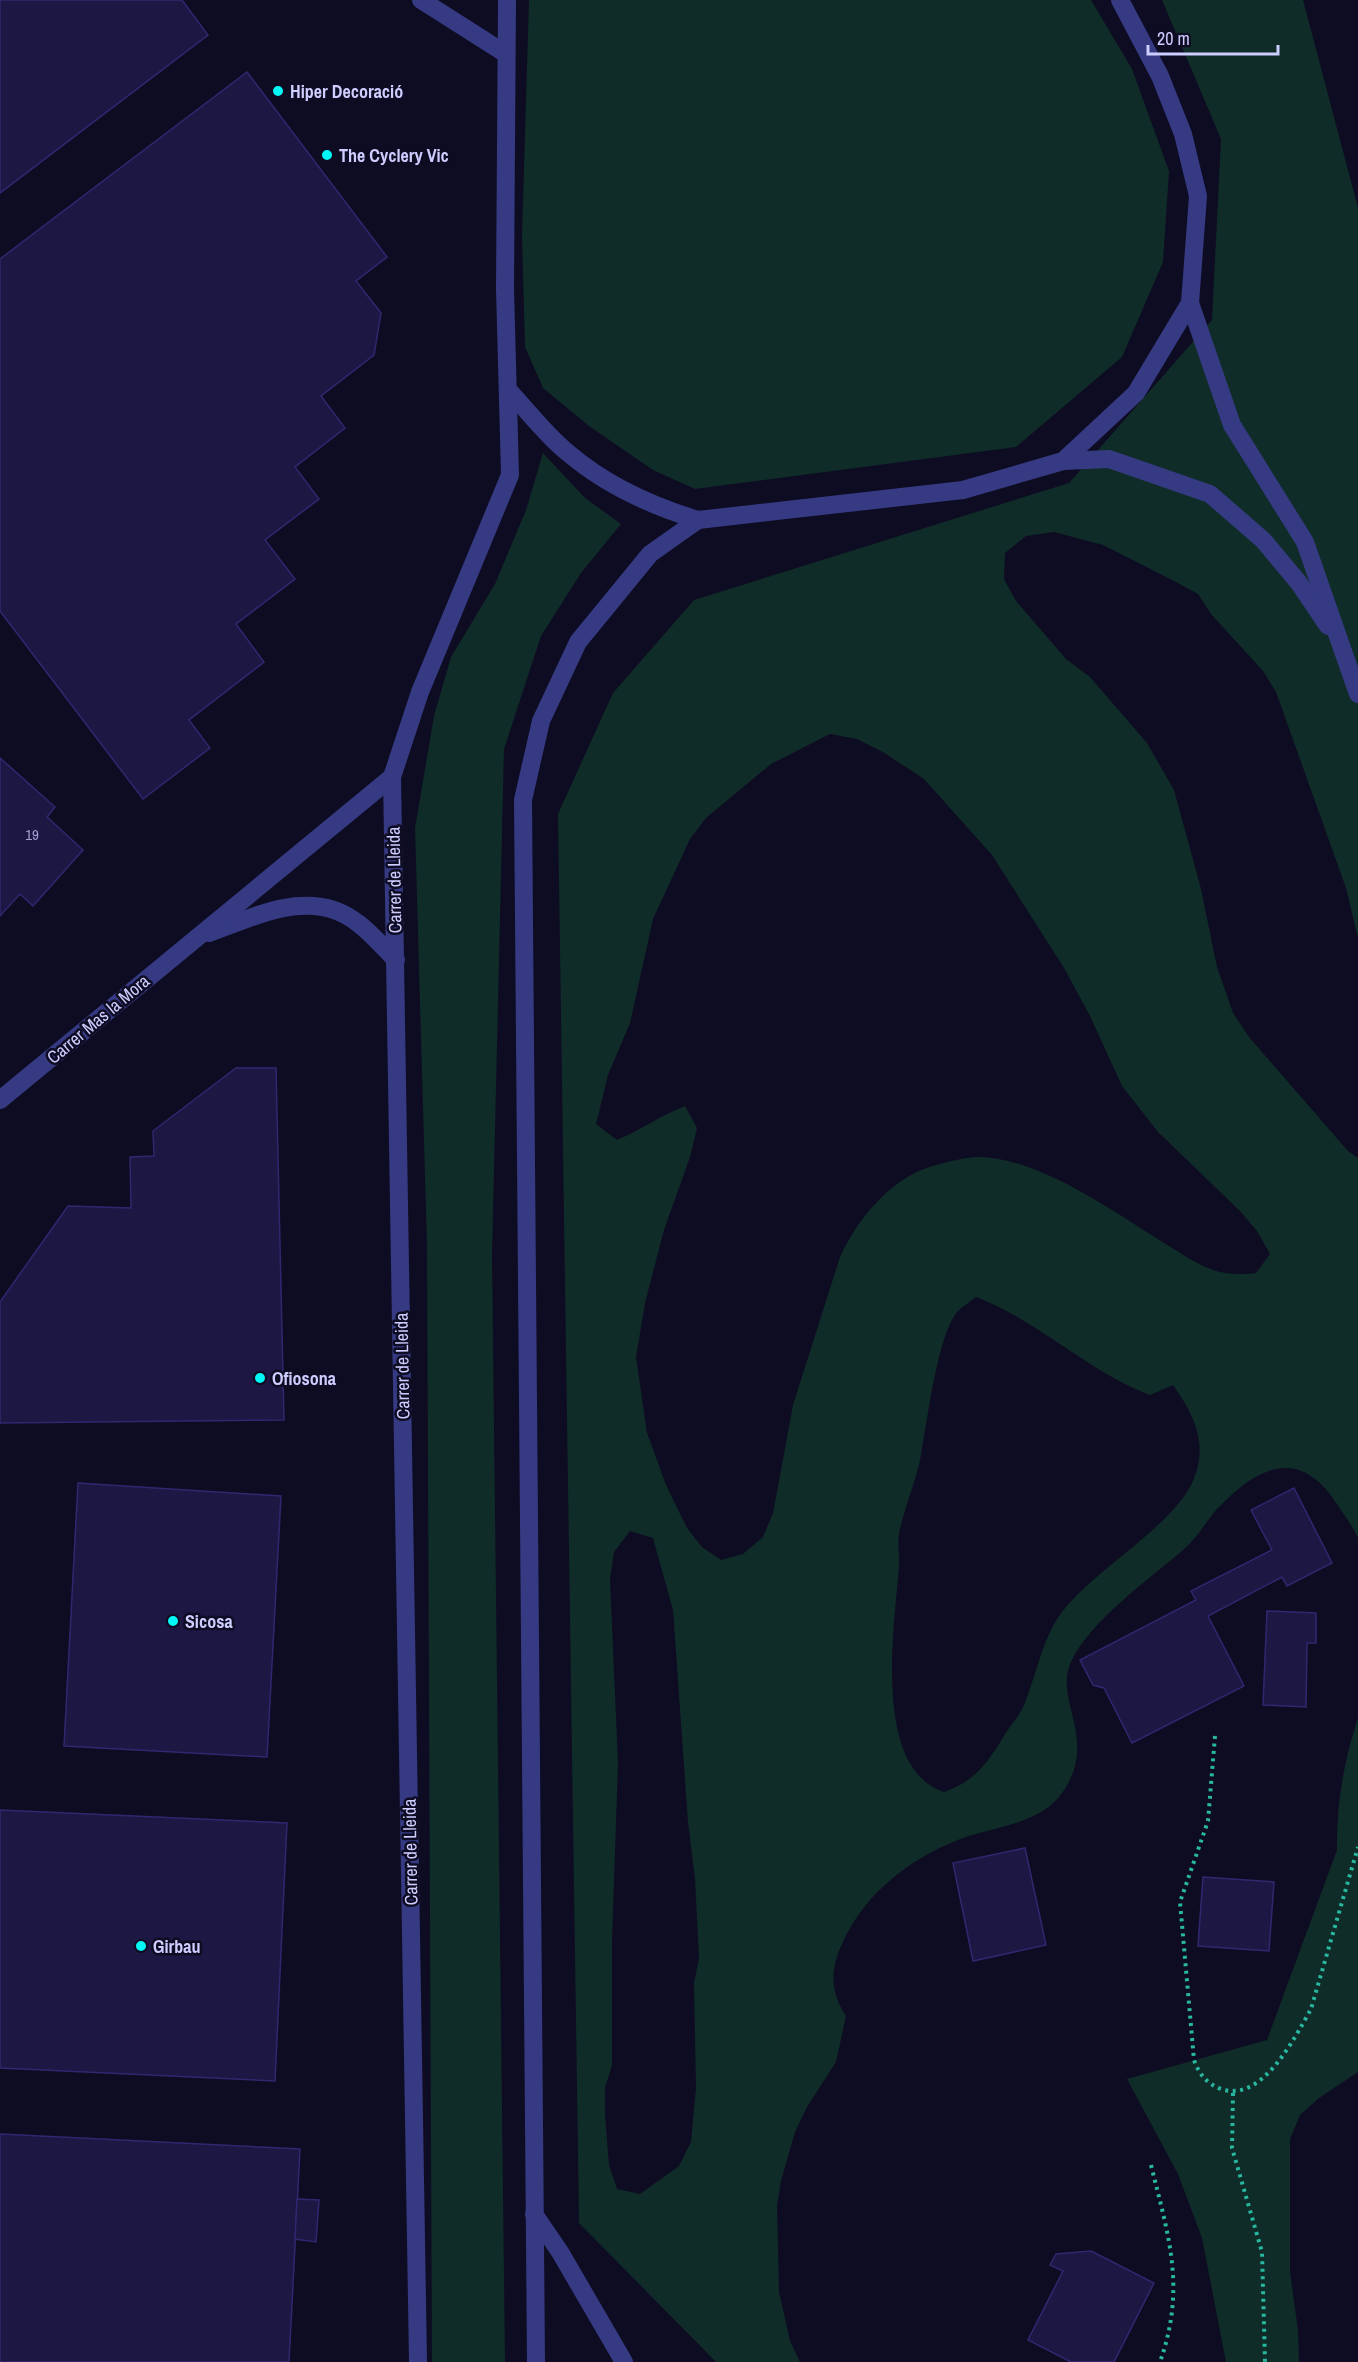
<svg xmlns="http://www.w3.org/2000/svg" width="1358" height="2362" font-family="'Archivo Narrow',sans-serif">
  <rect width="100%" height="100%" fill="#0e0c22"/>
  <g fill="#0f2c28" fill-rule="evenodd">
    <polygon points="529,0 1091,0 1132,69 1169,171 1163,262 1122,357 1016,447 695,489 653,470 589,426 543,388 525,347 522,235"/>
    <path d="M1162,0H1303L1358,208V938L1346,888L1276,692L1263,671L1211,614L1198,594L1176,582L1103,545L1054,532L1026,536L1005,553L1004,579L1016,601L1066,659L1090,677L1147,743L1174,790L1201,889L1217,967L1233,1013L1249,1037L1348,1151L1358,1158V1538C1352,1525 1344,1515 1337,1504C1299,1445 1257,1467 1217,1509C1204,1524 1198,1537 1182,1551C1148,1580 1089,1622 1071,1662C1053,1701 1100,1740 1062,1793C1042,1822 1000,1826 969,1836C916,1854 865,1891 842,1944C830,1969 830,1992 846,2016L836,2062L807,2107L795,2132L781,2181L777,2206L779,2292L790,2341L800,2362H716L579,2223L558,814L613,693L694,600L1069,483L1212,320L1221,139ZM830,734L857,739L883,752L924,779L992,855L1064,968L1090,1016L1122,1086L1158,1132L1240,1211L1257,1231L1270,1254L1256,1273C1213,1278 1199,1264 1164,1243C1114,1212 1037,1156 976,1157C964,1158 951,1161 940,1164C894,1174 859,1216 840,1257L793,1405L773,1513L763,1537L743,1554L721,1560L702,1547L687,1528L666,1485L647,1433L636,1357L645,1303L664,1230L690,1157L697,1128L685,1106C661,1115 641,1130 617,1140L596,1124L608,1075L630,1023L653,919L690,839L706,818L771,764ZM976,1297C1039,1321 1087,1371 1150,1395L1173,1385C1194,1415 1209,1444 1193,1481C1173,1526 1094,1570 1062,1612C1043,1637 1037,1672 1026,1700C1022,1712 1014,1721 1007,1731C990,1759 977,1781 944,1792C871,1768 895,1623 899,1566C900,1556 897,1545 899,1534C904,1508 916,1482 921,1455C927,1424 938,1332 958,1311C963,1306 971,1301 976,1297ZM630,1531L653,1538L673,1610L688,1822L695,1879L699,1958L694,1983L696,2088L691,2142L679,2166L640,2194L617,2189L609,2165L605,2114V2088L612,2065V1941L618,1763L610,1579L614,1552Z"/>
    <polygon points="543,453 585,498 621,524 581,573 541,636 504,749 492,1255 505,2362 432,2362 427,1246 415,828 434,716 451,657 495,584 526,510"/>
    <path d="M1358,1718V2072L1319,2098L1300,2115L1290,2139V2272L1298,2330L1299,2362H1226L1202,2238L1178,2174L1127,2079L1267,2040L1337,1850C1336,1806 1344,1760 1358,1718Z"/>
  </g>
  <g fill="#1c1743" stroke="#2f2870" stroke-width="1.5">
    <polygon points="0,0 182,0 208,35 0,193"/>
    <polygon points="247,72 387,257 356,281 381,313 374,355 321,396 345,428 295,467 319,499 265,540 295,579 236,624 264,662 189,720 210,748 143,799 0,611 0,259"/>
    <polygon points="0,758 55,807 47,817 83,850 33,906 20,894 0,916"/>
    <polygon points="236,1068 276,1068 284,1420 0,1423 0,1302 68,1206 131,1208 130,1157 154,1156 153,1131"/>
    <polygon points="78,1483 281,1496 267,1757 64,1746"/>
    <polygon points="1294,1488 1332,1563 1287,1586 1282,1577 1208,1616 1244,1686 1132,1743 1104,1688 1093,1685 1080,1660 1196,1600 1191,1591 1272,1550 1251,1510"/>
    <polygon points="1267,1611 1316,1613 1316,1643 1307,1643 1306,1707 1263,1705"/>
    <polygon points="0,1810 287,1823 275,2081 0,2068"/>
    <polygon points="1025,1848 1046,1945 973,1961 953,1863"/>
    <polygon points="1203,1877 1274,1882 1269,1951 1198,1946"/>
    <polygon points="0,2134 300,2149 289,2362 0,2362"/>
    <polygon points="297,2199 319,2200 316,2242 295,2239"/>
    <polygon points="1091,2251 1154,2283 1114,2362 1071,2362 1028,2340 1063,2271 1050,2265 1056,2254"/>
  </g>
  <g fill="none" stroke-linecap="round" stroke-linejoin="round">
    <g stroke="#28b7a0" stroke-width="4" stroke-dasharray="3 4.5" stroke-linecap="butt">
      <path d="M1215,1736L1208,1821L1180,1902L1194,2060C1199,2074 1207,2084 1221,2089C1262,2103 1294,2039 1311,2009L1358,1847"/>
      <polyline points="1233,2093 1232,2148 1262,2252 1265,2362"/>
      <path d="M1151,2165C1169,2238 1186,2288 1160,2362"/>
    </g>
    <g stroke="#353a83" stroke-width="18">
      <polyline points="421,0 506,54"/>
      <polyline points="1190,303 1232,425 1305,542 1358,694"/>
      <path d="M509,391C528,411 546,435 567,452C604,484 652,506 698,520L963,490L1063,461L1136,393L1190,303L1198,196L1183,134L1160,76L1120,0"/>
      <polyline points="1063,461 1109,459 1210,494 1263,540 1299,583 1328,626"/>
      <path d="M209,933C257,916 313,886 359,924C372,934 384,948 396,960"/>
      <polyline points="0,1100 392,777"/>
      <polyline points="534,2214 560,2252 624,2362"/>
      <polyline points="418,2362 392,777 420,692 510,475 505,289 507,0"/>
      <polyline points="536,2362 523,800 541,721 578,642 650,554 698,520"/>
    </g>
  </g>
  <g fill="#00f8f7" stroke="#0e0c22" stroke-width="2">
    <circle cx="278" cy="91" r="6"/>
    <circle cx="327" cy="155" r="6"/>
    <circle cx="260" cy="1378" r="6"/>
    <circle cx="173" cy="1621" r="6"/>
    <circle cx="141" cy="1946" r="6"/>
  </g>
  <g text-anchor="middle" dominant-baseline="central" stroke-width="5" stroke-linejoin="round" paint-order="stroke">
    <g font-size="15" fill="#a1a0d0">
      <text x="32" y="834">19</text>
    </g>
    <g font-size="18" font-weight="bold" fill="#cdcdff" stroke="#0e0c22" text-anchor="start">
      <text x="290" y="91">Hiper Decoració</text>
      <text x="339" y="155">The Cyclery Vic</text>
      <text x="272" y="1378">Ofiosona</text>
      <text x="185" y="1621">Sicosa</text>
      <text x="153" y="1946">Girbau</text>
    </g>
    <g font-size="18" fill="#cdcdff" stroke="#0e0c22">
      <text transform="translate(394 880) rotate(-91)">Carrer de Lleida</text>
      <text transform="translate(98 1019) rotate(-40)">Carrer Mas la Mora</text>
      <text transform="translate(402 1366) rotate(-91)">Carrer de Lleida</text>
      <text transform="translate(410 1852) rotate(-91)">Carrer de Lleida</text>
    </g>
  </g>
  <path d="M1148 45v9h130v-9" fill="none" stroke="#cdcdff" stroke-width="3"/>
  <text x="1157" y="45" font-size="18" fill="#cdcdff" stroke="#0e0c22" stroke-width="4.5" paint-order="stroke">20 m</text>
</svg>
